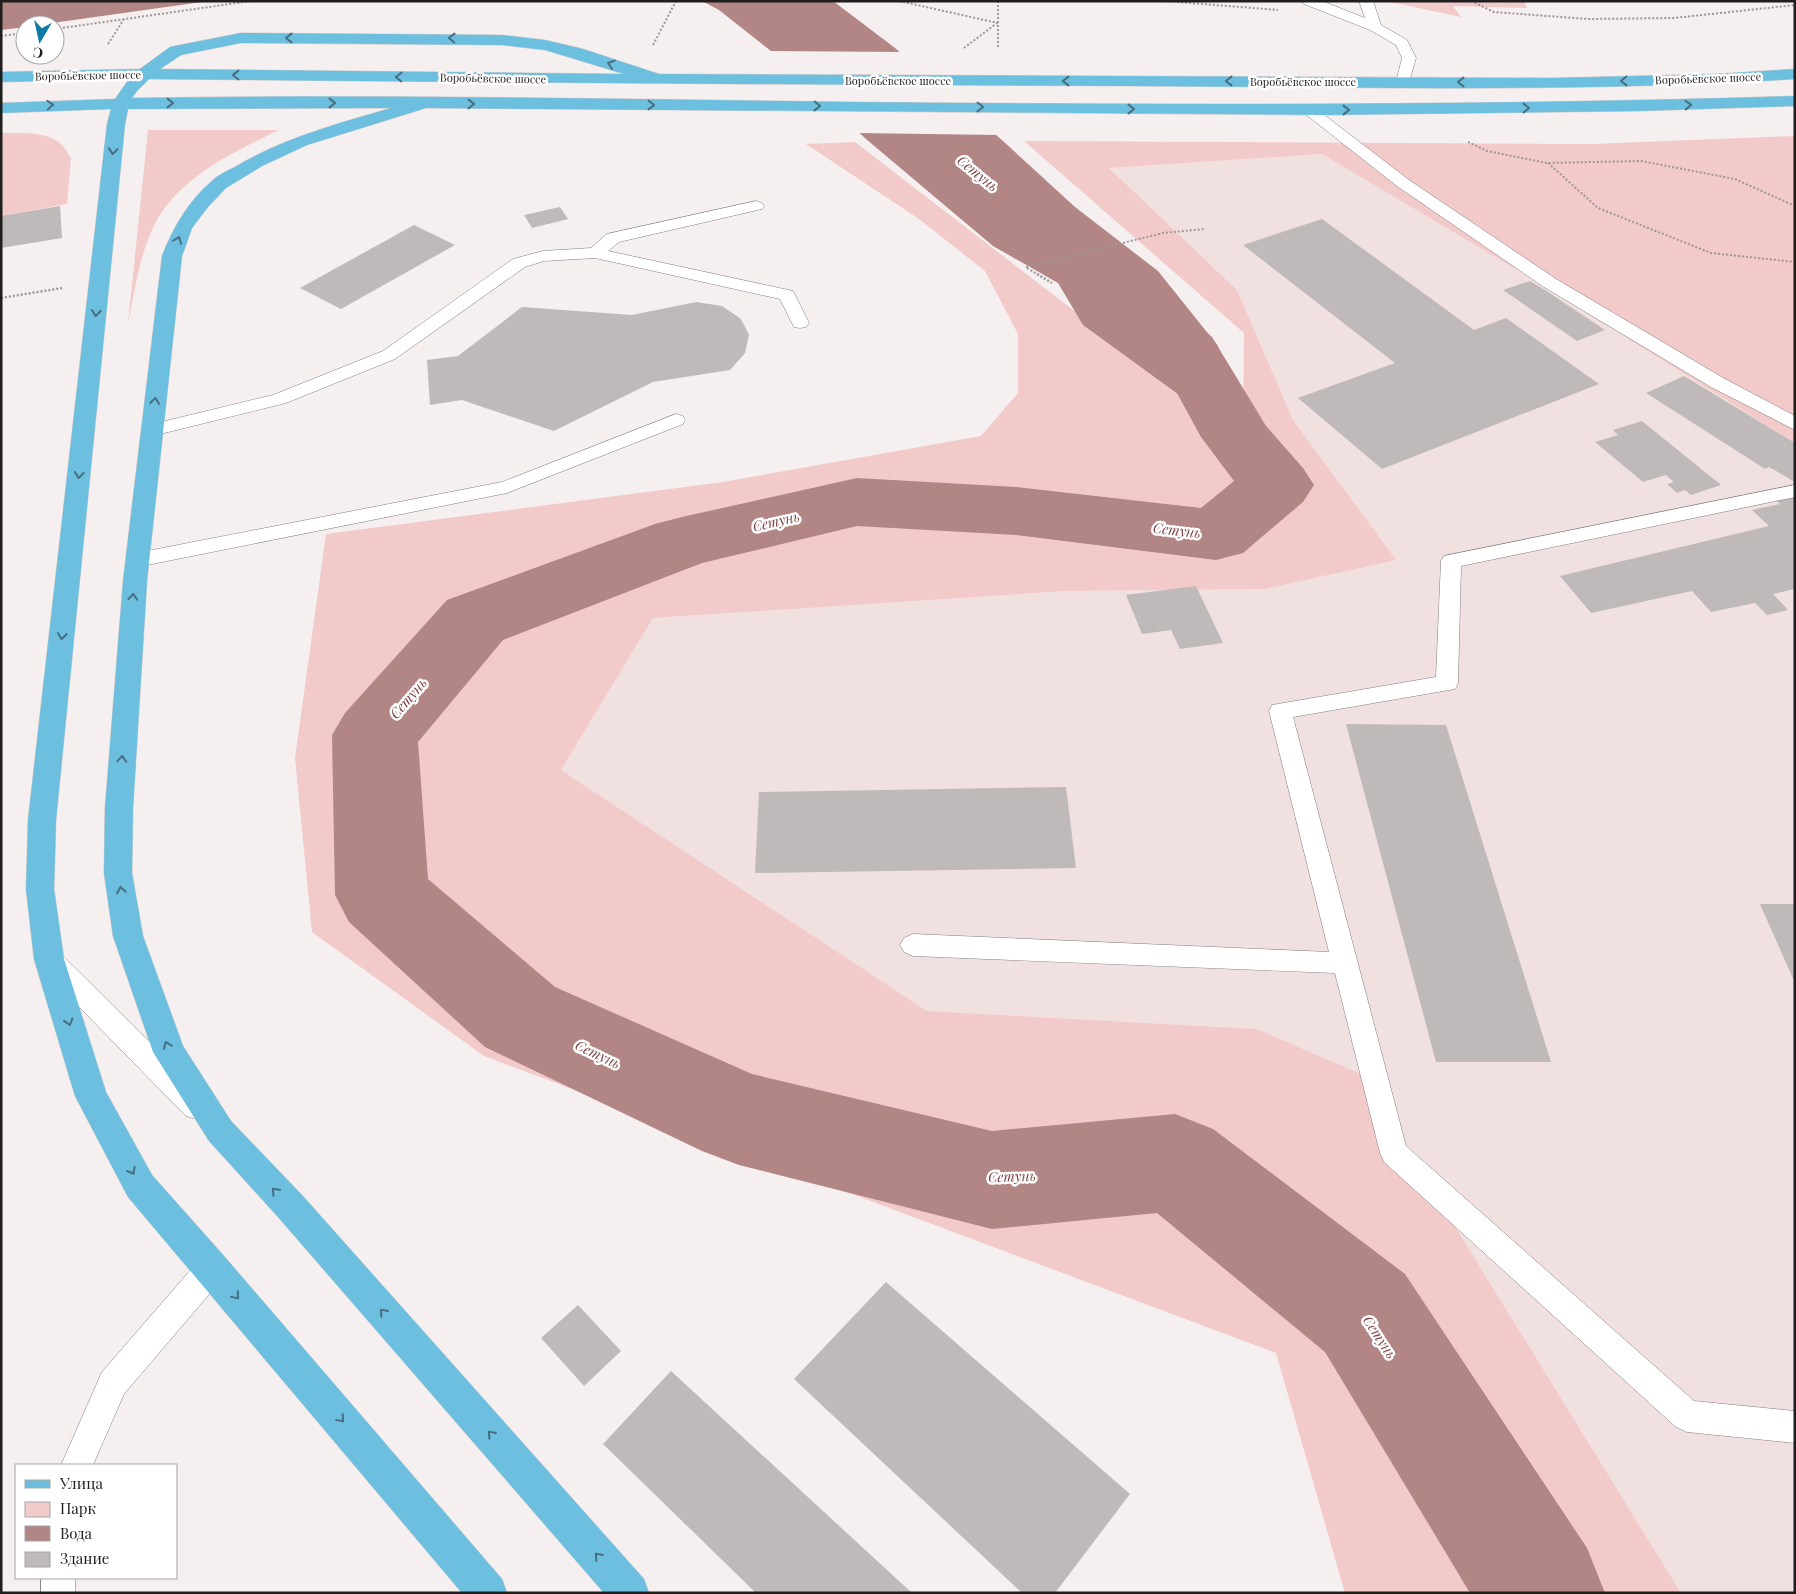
<svg xmlns="http://www.w3.org/2000/svg" width="1796" height="1594" font-family="'Playfair Display',serif">
  <rect width="100%" height="100%" fill="#f5efef"/>
  <polygon fill="#f0e1e0" points="1322,154 1534,280 1795,443 1795,1593 1681,1593 1361,1074 1257,1029 927,1011 561,770 653,618 1067,591 1265,589 1395,560 1293,420 1237,290 1109,168"/>
  <g fill="#f1cac9">
    <polygon points="1386,1 1524,1 1527,8 1453,6 1461,17"/>
    <path d="M148,130H279C234,152 185,174 158,218C140,249 135,290 128,324Z"/>
    <path d="M1,133C18,133 48,131 61,144C65,148 68,154 71,158L67,204L1,216Z"/>
    <polygon points="1795,136 1795,443 1534,280 1322,154 1109,168 1237,290 1293,420 1396,560 1265,589 1067,591 653,618 561,770 927,1011 1257,1029 1361,1074 1681,1593 1345,1593 1276,1353 484,1056 312,932 295,758 326,534 723,482 981,436 1018,393 1018,334 985,271 919,219 806,144 855,142 1243,441 1244,333 1024,141 1592,144"/>
  </g>
  <g fill="#b18685">
    <polygon points="1,1 209,1 38,25 25,25 25,27 1,30"/>
    <polygon points="702,1 833,1 895,48 1003,141 1075,207 1158,271 1218,346 1237,437 1083,325 1058,283 993,246 866,139 771,51 719,10"/>
  </g>
  <polygon fill="#f5efef" points="767,51 903,52 999,135 856,133"/>
  <g fill="none" stroke-linecap="round" stroke-linejoin="round">
    <polygon fill="#b18685" fill-rule="evenodd" points="1169,315 1193,321 1212,337 1266,426 1303,468 1314,485 1303,502 1243,553 1216,560 1016,535 857,526 702,563 503,640 418,742 428,879 555,987 752,1074 992,1131 1175,1114 1213,1129 1405,1274 1587,1548 1605,1593 1470,1593 1325,1352 1157,1213 992,1229 739,1165 702,1151 485,1047 349,922 335,895 332,735 345,713 447,600 655,524 682,517 857,478 1016,487 1201,508 1234,481 1201,437 1160,362 1145,349 1136,335 1145,321"/>
  </g>
  <g fill="#bfb9b9">
    <polygon points="60,206 62,238 1,248 1,216"/>
    <polygon points="560,207 568,219 532,228 524,215"/>
    <polygon points="1322,219 1474,330 1506,318 1599,384 1382,469 1298,398 1395,363 1243,245"/>
    <polygon points="414,225 455,245 341,309 300,288"/>
    <polygon points="1530,281 1545,290 1605,330 1577,341 1503,290"/>
    <polygon points="696,302 722,306 741,319 749,335 745,353 730,370 653,382 554,431 462,400 430,405 427,360 458,356 522,307 632,315"/>
    <polygon points="1684,376 1795,443 1795,482 1769,467 1765,469 1646,393"/>
    <polygon points="1642,421 1721,485 1691,495 1685,490 1677,493 1667,484 1674,482 1666,475 1643,482 1595,442 1618,435 1613,430"/>
    <polygon points="1795,494 1795,589 1773,594 1788,610 1767,615 1755,603 1711,612 1692,591 1591,613 1560,576 1769,526 1752,510 1780,504 1774,499"/>
    <polygon points="1196,586 1223,643 1180,649 1171,630 1142,634 1126,595"/>
    <polygon points="1346,724 1446,725 1551,1062 1436,1062"/>
    <polygon points="1066,787 1076,868 755,873 759,792"/>
    <polygon points="1760,904 1795,904 1795,983"/>
    <polygon points="886,1282 1130,1494 1055,1593 1022,1593 794,1379"/>
    <polygon points="578,1305 621,1351 584,1386 541,1338"/>
    <polygon points="671,1371 912,1593 756,1593 603,1444"/>
  </g>
  <g fill="none" stroke-linecap="round" stroke-linejoin="round">
    <defs>
      <g id="service">
        <polygon points="1302,1 1322,1 1365,18 1359,1 1373,1 1381,25 1407,40 1416,58 1408,85 1398,85 1396,82 1402,58 1396,45 1370,30 1304,4"/>
        <polygon points="1309,105 1314,107 1409,180 1556,279 1725,379 1795,416 1795,430 1711,387 1544,287 1397,186 1304,113 1301,110 1304,107"/>
        <polygon points="756,201 762,203 764,206 762,209 619,242 608,251 793,291 809,323 806,327 800,328 794,327 780,299 595,258 544,261 525,267 395,359 286,403 152,436 145,434 142,430 145,426 273,395 383,351 513,259 543,251 591,248 607,234"/>
        <polygon points="676,414 683,416 685,420 683,424 507,493 137,567 130,565 127,560 130,555 137,553 502,482"/>
        <polygon points="1795,485 1795,497 1461,566 1458,683 1455,689 1293,717 1406,1146 1694,1401 1795,1411 1795,1443 1687,1432 1676,1427 1384,1162 1380,1153 1335,973 913,956 904,952 900,945 904,938 913,934 1329,952 1269,711 1272,705 1436,677 1441,561 1444,556"/>
        <polygon points="49,948 58,951 206,1098 210,1107 206,1116 196,1119 186,1116 40,967 36,959 40,951"/>
        <polygon points="212,1254 223,1258 227,1268 223,1278 124,1394 93,1465 61,1465 102,1372 201,1258"/>
        <rect x="41" y="1578" width="34" height="15"/>
      </g>
      <path id="primary" d="M241,33L502,35L545,40L583,49L659,74L1552,78L1715,74L1795,69V79C1575,93 1354,87 1133,86C805,85 477,82 149,79L137,91L132,98C372,94 611,99 851,102C1166,105 1480,106 1795,96V106L1639,111L1325,115L426,108L307,145L262,166L226,188L208,207L192,228L182,256L147,581L133,808L132,873L143,936L183,1046L231,1121L302,1195L644,1579L649,1593H604L278,1217L209,1141L153,1052L113,936L104,873L105,808L123,581L162,256C173,228 188,201 212,181C218,175 227,171 235,167C283,138 337,124 391,108L128,109L125,124L56,820L54,889L64,959L106,1092L152,1175L224,1256L502,1579L507,1593H462L128,1197L75,1096L34,959L26,889L28,820L107,124L111,109L1,113V103L115,99L129,79L1,82V72L140,69L170,47ZM241,43L502,45L545,50L624,74L160,69L181,55Z"/>
    </defs>
    <use href="#service" stroke="#837d7d" stroke-width="1"/>
    <use href="#primary" stroke="#cecdcd" stroke-width="1"/>
    <g stroke="#9c9797" stroke-width="2" stroke-dasharray="2 2" stroke-linecap="butt">
      <polyline points="899,1 998,23"/>
      <polyline points="998,1 998,48"/>
      <polyline points="1165,1 1278,10"/>
      <polyline points="1471,1 1494,12 1588,19 1674,18 1795,5"/>
      <polyline points="55,29 251,1"/>
      <polyline points="1,36 25,33"/>
      <polyline points="108,44 124,19"/>
      <polyline points="653,45 676,1"/>
      <polyline points="964,48 997,23"/>
      <polyline points="1468,142 1487,151 1547,163 1641,161 1735,179 1795,206"/>
      <polyline points="1548,163 1598,208 1711,253 1795,262"/>
      <polyline points="1026,267 1163,233 1205,229"/>
      <polyline points="1027,268 1039,275"/>
    </g>
    <g stroke="#9c9797" stroke-width="2.5" stroke-dasharray="2 2" stroke-linecap="butt">
      <polyline points="1037,274 1052,283"/>
      <polyline points="1,298 62,288"/>
    </g>
    <use href="#service" fill="#fff" fill-rule="evenodd"/>
    <use href="#primary" fill="#6dbfdf" fill-rule="evenodd"/>
  </g>
  <defs><path id="oneway-chevron" d="M-2-3.5L2.5 0L-2 3.5" fill="none" stroke-width="1.6" stroke-linecap="round" stroke-linejoin="round" transform="scale(1.25)"/></defs>
  <g stroke="#466e7e">
    <use href="#oneway-chevron" transform="translate(289 38) rotate(180)"/>
    <use href="#oneway-chevron" transform="translate(452 38) rotate(-179)"/>
    <use href="#oneway-chevron" transform="translate(611 64) rotate(-162)"/>
    <use href="#oneway-chevron" transform="translate(236 75) rotate(-179)"/>
    <use href="#oneway-chevron" transform="translate(399 77) rotate(-179)"/>
    <use href="#oneway-chevron" transform="translate(1066 81) rotate(-180)"/>
    <use href="#oneway-chevron" transform="translate(1229 81) rotate(-180)"/>
    <use href="#oneway-chevron" transform="translate(1624 81) rotate(179)"/>
    <use href="#oneway-chevron" transform="translate(1461 82) rotate(-180)"/>
    <use href="#oneway-chevron" transform="translate(170 103)"/>
    <use href="#oneway-chevron" transform="translate(332 103)"/>
    <use href="#oneway-chevron" transform="translate(471 104)"/>
    <use href="#oneway-chevron" transform="translate(50 105) rotate(-3)"/>
    <use href="#oneway-chevron" transform="translate(651 105)"/>
    <use href="#oneway-chevron" transform="translate(1688 105) rotate(-2)"/>
    <use href="#oneway-chevron" transform="translate(817 106) rotate(1)"/>
    <use href="#oneway-chevron" transform="translate(980 107) rotate(1)"/>
    <use href="#oneway-chevron" transform="translate(1526 108) rotate(-1)"/>
    <use href="#oneway-chevron" transform="translate(1131 109)"/>
    <use href="#oneway-chevron" transform="translate(1346 110)"/>
    <use href="#oneway-chevron" transform="translate(113 151) rotate(96)"/>
    <use href="#oneway-chevron" transform="translate(178 240) rotate(-69)"/>
    <use href="#oneway-chevron" transform="translate(96 313) rotate(96)"/>
    <use href="#oneway-chevron" transform="translate(155 401) rotate(-83)"/>
    <use href="#oneway-chevron" transform="translate(79 475) rotate(96)"/>
    <use href="#oneway-chevron" transform="translate(133 597) rotate(-86)"/>
    <use href="#oneway-chevron" transform="translate(62 636) rotate(96)"/>
    <use href="#oneway-chevron" transform="translate(122 759) rotate(-86)"/>
    <use href="#oneway-chevron" transform="translate(121 890) rotate(-99)"/>
    <use href="#oneway-chevron" transform="translate(69 1022) rotate(73)"/>
    <use href="#oneway-chevron" transform="translate(167 1045) rotate(-111)"/>
    <use href="#oneway-chevron" transform="translate(132 1171) rotate(61)"/>
    <use href="#oneway-chevron" transform="translate(275 1191) rotate(-133)"/>
    <use href="#oneway-chevron" transform="translate(236 1296) rotate(50)"/>
    <use href="#oneway-chevron" transform="translate(383 1312) rotate(-131)"/>
    <use href="#oneway-chevron" transform="translate(341 1419) rotate(50)"/>
    <use href="#oneway-chevron" transform="translate(491 1434) rotate(-131)"/>
    <use href="#oneway-chevron" transform="translate(598 1556) rotate(-131)"/>
  </g>
  <g text-anchor="middle" dominant-baseline="central" stroke-width="5" stroke-linejoin="round" paint-order="stroke">
    <g font-size="11" fill="#1f1d1d" stroke="#fff">
      <text transform="translate(88 75) rotate(-1)">Воробьёвское шоссе</text>
      <text transform="translate(493 78) rotate(1)">Воробьёвское шоссе</text>
      <text transform="translate(1708 78) rotate(-2)">Воробьёвское шоссе</text>
      <text x="898" y="80">Воробьёвское шоссе</text>
      <text x="1303" y="81">Воробьёвское шоссе</text>
    </g>
    <g font-size="14" font-style="italic" fill="#7b3f40" stroke="#fff">
      <text transform="translate(978 173) rotate(39)">Сетунь</text>
      <text transform="translate(776 521) rotate(-13)">Сетунь</text>
      <text transform="translate(1177 530) rotate(7)">Сетунь</text>
      <text transform="translate(408 698) rotate(-49)">Сетунь</text>
      <text transform="translate(598 1054) rotate(25)">Сетунь</text>
      <text transform="translate(1012 1176) rotate(-2)">Сетунь</text>
      <text transform="translate(1380 1337) rotate(57)">Сетунь</text>
    </g>
  </g>
  <rect width="1796" height="1594" fill="none" stroke="#1f1d1d" stroke-width="5"/>
  <rect x="15" y="1464" width="162" height="115" fill="#ffffff" stroke="#a5a5a5"/>
  <rect x="25" y="1480" width="25" height="8" fill="#6dbfdf" stroke="#a5a5a5"/>
  <text x="60" y="1489" font-size="15" fill="#1f1d1d">Улица</text>
  <rect x="25" y="1502" width="25" height="15" fill="#f1cac9" stroke="#a5a5a5"/>
  <text x="60" y="1514" font-size="15" fill="#1f1d1d">Парк</text>
  <rect x="25" y="1526" width="25" height="15" fill="#b18685" stroke="#a5a5a5"/>
  <text x="60" y="1539" font-size="15" fill="#1f1d1d">Вода</text>
  <rect x="25" y="1552" width="25" height="15" fill="#bfb9b9" stroke="#a5a5a5"/>
  <text x="60" y="1564" font-size="15" fill="#1f1d1d">Здание</text>
  <g transform="translate(40 40) rotate(189)"><circle r="24" fill="#ffffff" stroke="#a5a5a5"/>
  <path d="M0-4L9 19L0 12L-9 19Z" fill="#1079a4"/>
  <text y="-8" font-size="14" font-weight="bold" text-anchor="middle" fill="#1f1d1d">С</text>
  </g>
</svg>
